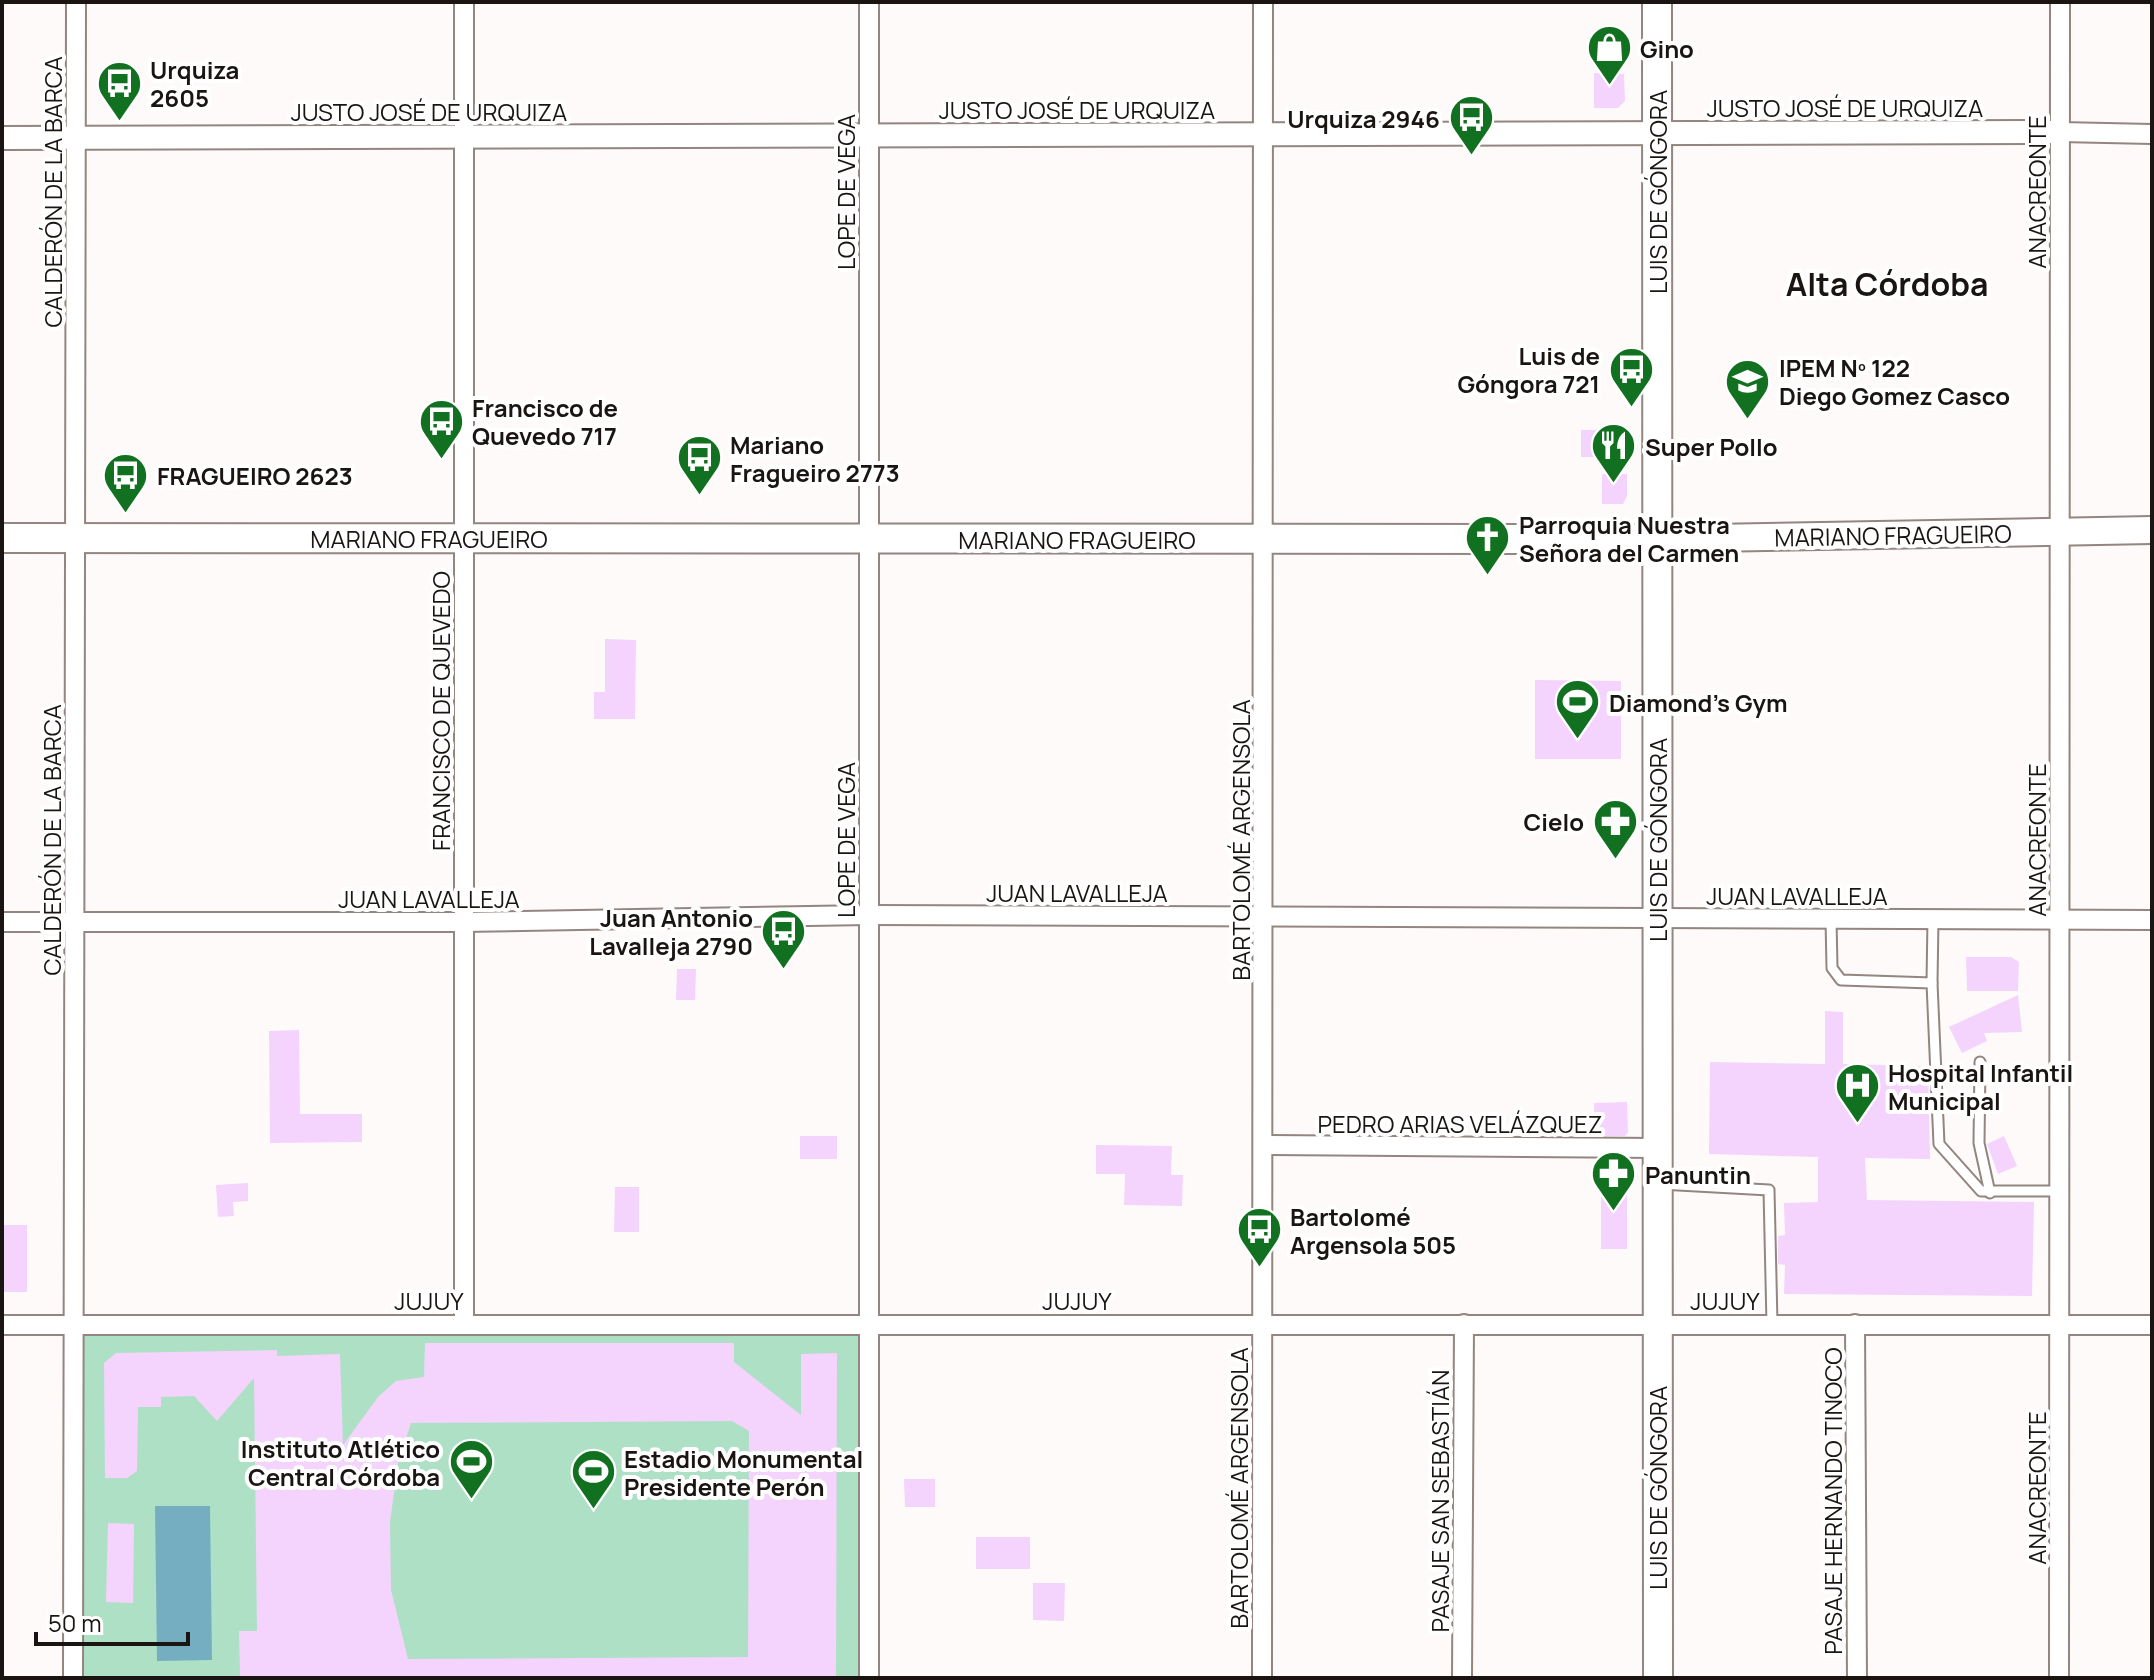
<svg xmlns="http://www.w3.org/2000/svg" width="2154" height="1680" font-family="Manrope,sans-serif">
  <rect width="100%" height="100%" fill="#fdfaf9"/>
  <polygon fill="#aee0c6" points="869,1324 869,1678 73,1678 74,1325"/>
  <polygon fill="#76aec1" points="210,1506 212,1660 157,1661 155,1506"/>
  <g fill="#f4d4fd" fill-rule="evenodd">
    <polygon points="1594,73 1624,74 1625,101 1618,108 1594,108"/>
    <rect x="1581" y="430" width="31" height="27"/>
    <polygon points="1602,474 1627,474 1627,496 1623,504 1602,504"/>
    <polygon points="605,639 636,640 635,719 594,719 594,692 605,692"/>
    <polygon points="1535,680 1621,681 1621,759 1535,759"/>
    <polygon points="1966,957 2011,957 2019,962 2018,991 1967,991"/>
    <polygon points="677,969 696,969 695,1000 676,1000"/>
    <polygon points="2018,995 2022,1032 1984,1033 1987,1041 1962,1053 1949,1027"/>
    <polygon points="1825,1011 1843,1012 1843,1064 1928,1066 1930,1159 1865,1158 1867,1200 2034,1202 2032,1296 1784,1294 1785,1265 1778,1264 1778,1236 1785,1235 1784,1203 1818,1202 1818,1157 1709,1154 1710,1062 1825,1064"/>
    <polygon points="299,1030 300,1114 362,1114 362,1142 270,1143 269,1031"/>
    <polygon points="1627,1102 1628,1132 1625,1136 1595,1136 1594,1103"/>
    <rect x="800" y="1136" width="37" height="23"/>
    <polygon points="2004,1136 2017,1166 1998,1174 1987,1144"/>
    <polygon points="1096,1145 1172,1146 1171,1175 1183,1175 1182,1206 1124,1205 1125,1174 1096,1174"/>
    <rect x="1601" y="1176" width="26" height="73"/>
    <polygon points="248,1183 248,1201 233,1202 234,1216 218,1217 216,1185"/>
    <polygon points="615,1187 639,1187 639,1232 614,1232"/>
    <rect x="2" y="1225" width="25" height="67"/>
    <path d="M425,1343H734V1362L801,1415V1354L837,1353L836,1678H240L239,1631H257L254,1378L217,1421L194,1396L161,1397V1407H138L137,1471L127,1478H105L104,1363L116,1353L277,1350V1356L340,1354L343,1445L378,1397L396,1381L424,1377ZM732,1421L749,1431L748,1657L408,1659L391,1590L390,1522L398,1463L411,1423Z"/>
    <polygon points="904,1479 935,1479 935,1507 905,1507"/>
    <polygon points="108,1523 134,1524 133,1603 106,1602"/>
    <rect x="976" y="1537" width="54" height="32"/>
    <polygon points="1033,1583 1065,1583 1064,1621 1033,1620"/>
  </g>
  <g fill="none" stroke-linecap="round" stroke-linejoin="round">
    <defs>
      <g id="service">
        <polyline points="1831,919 1832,968 1841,980 1932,983 1933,919"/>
        <polyline points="1932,983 1939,1144 1981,1191 2060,1191"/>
        <polyline points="1980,1062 1979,1143 1990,1193"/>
        <polyline points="1660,1184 1769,1190 1772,1324"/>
      </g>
      <g id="minor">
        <polyline points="869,2 869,1678"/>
        <polyline points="2060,132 2152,134"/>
        <polyline points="2,922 463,922 869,915 2152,920"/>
        <polyline points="1263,1145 1657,1148"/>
        <polyline points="464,1323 464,2"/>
        <polyline points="1855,1324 1857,1678"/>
        <polyline points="2,1325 2152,1325"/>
        <polyline points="73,1678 76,2"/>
        <polyline points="1262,1678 1263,2"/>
        <polyline points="1462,1678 1464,1324"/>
        <polyline points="2059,1678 2060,2"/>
      </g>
      <polyline id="tertiary" points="2,138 2060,132"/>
      <polyline id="secondary" points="1656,539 2152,530"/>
      <g id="primary">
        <polyline points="1657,2 1658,1678"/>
        <polyline points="2,538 1656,539"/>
      </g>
    </defs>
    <use href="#service" stroke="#93857f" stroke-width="13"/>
    <use href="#minor" stroke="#93857f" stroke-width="22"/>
    <use href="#tertiary" stroke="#93857f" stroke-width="26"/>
    <use href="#secondary" stroke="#93857f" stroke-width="30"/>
    <use href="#primary" stroke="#93857f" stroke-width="32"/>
    <use href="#service" stroke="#fff" stroke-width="9"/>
    <use href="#minor" stroke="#fff" stroke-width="18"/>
    <use href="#tertiary" stroke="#fff" stroke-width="22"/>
    <use href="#secondary" stroke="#fff" stroke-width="26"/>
    <use href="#primary" stroke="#fff" stroke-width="28"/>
  </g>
  <defs>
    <symbol id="shop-pin" viewBox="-11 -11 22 30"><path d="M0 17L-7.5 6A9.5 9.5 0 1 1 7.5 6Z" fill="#127120" stroke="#fff"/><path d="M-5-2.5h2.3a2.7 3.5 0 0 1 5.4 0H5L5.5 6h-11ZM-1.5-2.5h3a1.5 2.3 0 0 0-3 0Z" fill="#fff"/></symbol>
    <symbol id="bus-pin" viewBox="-11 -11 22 30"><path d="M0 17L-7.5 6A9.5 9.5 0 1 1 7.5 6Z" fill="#127120" stroke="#fff"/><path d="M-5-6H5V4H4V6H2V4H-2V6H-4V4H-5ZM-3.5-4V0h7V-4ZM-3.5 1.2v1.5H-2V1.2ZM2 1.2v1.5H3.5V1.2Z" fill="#fff"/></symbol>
    <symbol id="school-pin" viewBox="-11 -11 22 30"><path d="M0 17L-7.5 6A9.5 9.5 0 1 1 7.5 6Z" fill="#127120" stroke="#fff"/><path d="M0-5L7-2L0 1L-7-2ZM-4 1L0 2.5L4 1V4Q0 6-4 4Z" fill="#fff"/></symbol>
    <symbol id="restaurant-pin" viewBox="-11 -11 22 30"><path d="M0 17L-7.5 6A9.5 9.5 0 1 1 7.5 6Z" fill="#127120" stroke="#fff"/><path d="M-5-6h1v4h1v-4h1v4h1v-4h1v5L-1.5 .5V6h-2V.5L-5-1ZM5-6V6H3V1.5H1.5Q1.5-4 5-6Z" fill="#fff"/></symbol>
    <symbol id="church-pin" viewBox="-11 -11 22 30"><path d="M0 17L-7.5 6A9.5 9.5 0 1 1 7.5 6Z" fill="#127120" stroke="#fff"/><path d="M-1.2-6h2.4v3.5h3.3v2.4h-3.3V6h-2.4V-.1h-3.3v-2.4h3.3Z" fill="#fff"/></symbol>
    <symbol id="stadium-pin" viewBox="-11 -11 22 30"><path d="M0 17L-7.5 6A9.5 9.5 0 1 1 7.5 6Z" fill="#127120" stroke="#fff"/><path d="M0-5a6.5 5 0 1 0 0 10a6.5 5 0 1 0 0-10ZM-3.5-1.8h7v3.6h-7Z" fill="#fff"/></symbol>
    <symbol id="pharmacy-pin" viewBox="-11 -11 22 30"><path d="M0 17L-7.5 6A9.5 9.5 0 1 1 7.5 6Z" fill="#127120" stroke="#fff"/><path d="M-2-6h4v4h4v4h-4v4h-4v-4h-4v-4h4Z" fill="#fff"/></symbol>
    <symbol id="hospital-pin" viewBox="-11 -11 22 30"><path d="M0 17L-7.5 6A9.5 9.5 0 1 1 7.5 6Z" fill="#127120" stroke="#fff"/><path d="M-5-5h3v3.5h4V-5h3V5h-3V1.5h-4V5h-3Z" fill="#fff"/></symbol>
  </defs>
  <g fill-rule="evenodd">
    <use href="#shop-pin" x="1584" y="22" width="51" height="69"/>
    <use href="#bus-pin" x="94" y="58" width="51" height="69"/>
    <use href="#bus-pin" x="1446" y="92" width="51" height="69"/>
    <use href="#bus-pin" x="1606" y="344" width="51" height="69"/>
    <use href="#school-pin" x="1722" y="356" width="51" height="69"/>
    <use href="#bus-pin" x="416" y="396" width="51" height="69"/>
    <use href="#restaurant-pin" x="1588" y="420" width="51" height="69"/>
    <use href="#bus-pin" x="674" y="432" width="51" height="69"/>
    <use href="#bus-pin" x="100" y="450" width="51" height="69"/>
    <use href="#church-pin" x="1462" y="512" width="51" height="69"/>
    <use href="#stadium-pin" x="1552" y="676" width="51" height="69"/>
    <use href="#pharmacy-pin" x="1590" y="796" width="51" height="69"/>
    <use href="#bus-pin" x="758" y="906" width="51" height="69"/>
    <use href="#hospital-pin" x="1832" y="1060" width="51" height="69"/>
    <use href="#pharmacy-pin" x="1588" y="1148" width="51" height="69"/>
    <use href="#bus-pin" x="1234" y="1204" width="51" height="69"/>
    <use href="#stadium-pin" x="446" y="1436" width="51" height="69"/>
    <use href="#stadium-pin" x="568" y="1446" width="51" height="69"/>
  </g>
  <g text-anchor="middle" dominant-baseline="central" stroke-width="8" stroke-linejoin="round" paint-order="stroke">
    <g font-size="24" font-weight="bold" fill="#1a1513" stroke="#fff" text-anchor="start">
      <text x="1640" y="48">Gino</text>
      <text x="150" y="69">Urquiza<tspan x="150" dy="28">2605</tspan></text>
      <text x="1440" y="118" text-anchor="end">Urquiza 2946</text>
      <text x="1600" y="355" text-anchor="end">Luis de<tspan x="1600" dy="28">Góngora 721</tspan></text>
      <text x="1779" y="367">IPEM Nº 122<tspan x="1779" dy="28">Diego Gomez Casco</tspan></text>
      <text x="472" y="407">Francisco de<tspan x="472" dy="28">Quevedo 717</tspan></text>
      <text x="730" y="444">Mariano<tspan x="730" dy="28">Fragueiro 2773</tspan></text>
      <text x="1645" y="446">Super Pollo</text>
      <text x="157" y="475">FRAGUEIRO 2623</text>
      <text x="1519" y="524">Parroquia Nuestra<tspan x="1519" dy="28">Señora del Carmen</tspan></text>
      <text x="1609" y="702">Diamond's Gym</text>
      <text x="1584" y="821" text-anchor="end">Cielo</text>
      <text x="753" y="917" text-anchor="end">Juan Antonio<tspan x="753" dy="28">Lavalleja 2790</tspan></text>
      <text x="1888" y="1072">Hospital Infantil<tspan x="1888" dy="28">Municipal</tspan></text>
      <text x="1645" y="1174">Panuntin</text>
      <text x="1290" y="1216">Bartolomé<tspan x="1290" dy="28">Argensola 505</tspan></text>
      <text x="440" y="1448" text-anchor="end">Instituto Atlético<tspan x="440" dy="28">Central Córdoba</tspan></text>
      <text x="624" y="1458">Estadio Monumental<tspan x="624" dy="28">Presidente Perón</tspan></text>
    </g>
    <g font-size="24" fill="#1a1513" stroke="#fff">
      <text x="1845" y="107">JUSTO JOSÉ DE URQUIZA</text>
      <text x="1077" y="109">JUSTO JOSÉ DE URQUIZA</text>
      <text x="429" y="111">JUSTO JOSÉ DE URQUIZA</text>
      <text transform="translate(52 192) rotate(-90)">CALDERÓN DE LA BARCA</text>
      <text transform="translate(845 192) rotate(-90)">LOPE DE VEGA</text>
      <text transform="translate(1657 192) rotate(-90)">LUIS DE GÓNGORA</text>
      <text transform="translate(2036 192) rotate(-90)">ANACREONTE</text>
      <text transform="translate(1893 535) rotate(-1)">MARIANO FRAGUEIRO</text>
      <text x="429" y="538">MARIANO FRAGUEIRO</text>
      <text x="1077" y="539">MARIANO FRAGUEIRO</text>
      <text transform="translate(440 711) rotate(-90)">FRANCISCO DE QUEVEDO</text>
      <text transform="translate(51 840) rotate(-90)">CALDERÓN DE LA BARCA</text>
      <text transform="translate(845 840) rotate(-90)">LOPE DE VEGA</text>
      <text transform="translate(1240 840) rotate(-90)">BARTOLOMÉ ARGENSOLA</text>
      <text transform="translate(1657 840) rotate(-90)">LUIS DE GÓNGORA</text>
      <text transform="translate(2036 840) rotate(-90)">ANACREONTE</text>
      <text x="1077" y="892">JUAN LAVALLEJA</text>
      <text x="1797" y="895">JUAN LAVALLEJA</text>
      <text x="429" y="898">JUAN LAVALLEJA</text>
      <text x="1460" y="1123">PEDRO ARIAS VELÁZQUEZ</text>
      <text x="429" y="1300">JUJUY</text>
      <text x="1077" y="1300">JUJUY</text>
      <text x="1725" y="1300">JUJUY</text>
      <text transform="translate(1238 1488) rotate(-90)">BARTOLOMÉ ARGENSOLA</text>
      <text transform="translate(1657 1488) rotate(-90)">LUIS DE GÓNGORA</text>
      <text transform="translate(2036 1488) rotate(-90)">ANACREONTE</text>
      <text transform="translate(1439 1501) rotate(-90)">PASAJE SAN SEBASTIÁN</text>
      <text transform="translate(1832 1501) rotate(-90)">PASAJE HERNANDO TINOCO</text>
    </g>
    <g font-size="32" font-weight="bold" fill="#1a1513" stroke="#fff">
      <text x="1887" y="284">Alta Córdoba</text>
    </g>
  </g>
  <rect width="2154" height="1680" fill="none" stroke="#1a1513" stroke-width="8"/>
  <path d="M36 1632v12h152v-12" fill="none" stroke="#1a1513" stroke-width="4"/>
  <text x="48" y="1632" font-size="24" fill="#1a1513" stroke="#ffffff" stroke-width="6" paint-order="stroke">50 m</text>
</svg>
